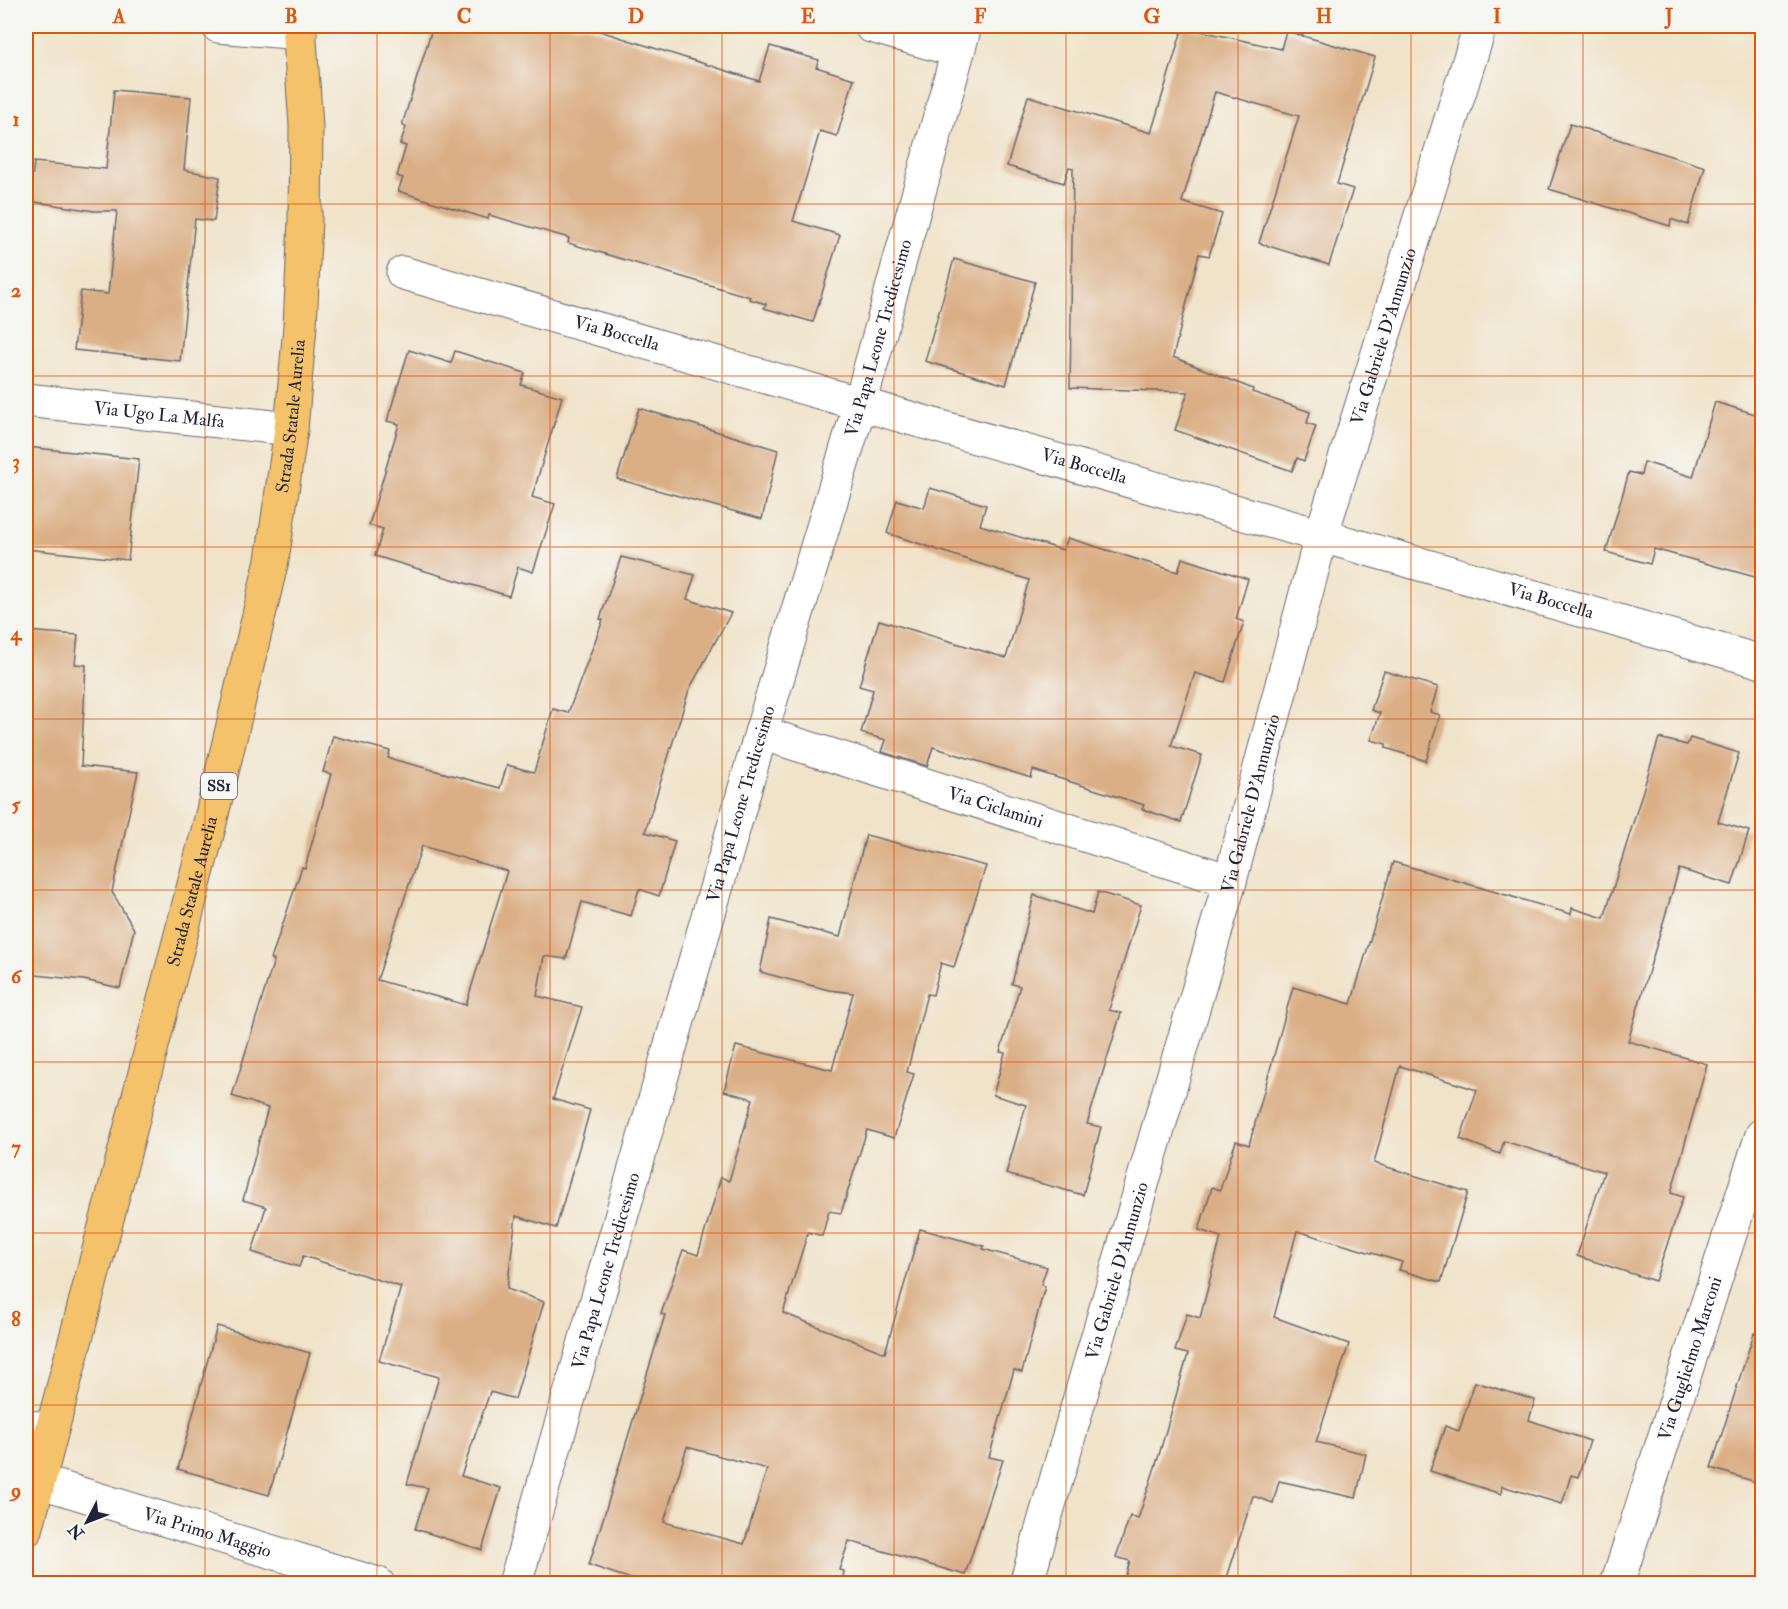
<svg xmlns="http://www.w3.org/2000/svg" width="1788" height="1609" font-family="'IM FELL Double Pica',serif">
  <rect width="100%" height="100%" fill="#f6f6f2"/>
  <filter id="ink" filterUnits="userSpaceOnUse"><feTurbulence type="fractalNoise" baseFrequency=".0167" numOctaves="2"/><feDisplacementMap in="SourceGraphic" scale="12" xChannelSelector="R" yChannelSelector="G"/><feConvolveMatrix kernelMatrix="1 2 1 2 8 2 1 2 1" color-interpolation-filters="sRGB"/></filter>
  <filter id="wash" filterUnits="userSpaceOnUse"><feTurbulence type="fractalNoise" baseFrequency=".008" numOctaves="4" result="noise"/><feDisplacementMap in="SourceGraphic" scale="24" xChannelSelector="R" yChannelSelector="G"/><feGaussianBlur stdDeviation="1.35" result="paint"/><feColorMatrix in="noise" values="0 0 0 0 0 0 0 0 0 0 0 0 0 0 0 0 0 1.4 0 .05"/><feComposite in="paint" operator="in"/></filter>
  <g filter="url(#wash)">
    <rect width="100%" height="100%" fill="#f0e3c9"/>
    <g id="blocks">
      <g fill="#daaf86" fill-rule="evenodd">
        <polygon points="433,26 584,26 759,81 770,46 819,60 816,67 854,79 837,136 820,131 793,221 840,235 813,322 764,308 766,304 749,299 750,297 568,243 569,238 489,215 488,219 398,191 403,178 397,176 406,146 400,144 406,127 402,125"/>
        <polygon points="1183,27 1281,49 1286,31 1375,57 1337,184 1353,189 1329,265 1259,243 1299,116 1215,92 1182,202 1222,214 1209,256 1199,254 1173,357 1253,389 1252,392 1310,412 1307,423 1316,426 1304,461 1297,458 1292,471 1175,430 1188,392 1070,388 1073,168 1069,167 1064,183 1007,166 1028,96 1151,133"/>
        <polygon points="114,90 191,97 184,170 220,177 214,221 195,219 180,361 74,350 81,291 108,294 117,211 94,211 29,201 34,162 106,169"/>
        <polygon points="1570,124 1705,167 1688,225 1671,219 1670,226 1549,189"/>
        <polygon points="954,259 1035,282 1006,385 925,361"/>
        <polygon points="409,350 451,363 455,351 525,373 521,385 562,397 532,497 555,504 533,572 518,567 509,596 375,556 383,529 369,525 399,424 387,421"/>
        <polygon points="1715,402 1762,416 1762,579 1654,549 1650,564 1606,552 1629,472 1641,475 1644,462 1693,477"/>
        <polygon points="639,408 778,450 762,519 617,479"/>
        <polygon points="26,447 139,459 128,560 26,549"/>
        <polygon points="930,488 986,505 980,525 1063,550 1068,538 1178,572 1182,558 1248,579 1236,619 1244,622 1225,682 1195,673 1171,746 1202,755 1181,822 1142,809 1144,805 1033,770 1031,778 933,747 927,766 882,752 886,740 861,733 873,690 859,686 879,620 1006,658 1029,580 887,533 897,500 924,508"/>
        <path d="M621,557L695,575L687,599L731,613L689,690L645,832L675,841L659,896L639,889L631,916L582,902L566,959L544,956L537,996L582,1007L553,1099L590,1110L556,1228L516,1216L507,1289L544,1302L515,1399L490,1392L461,1476L501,1488L482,1550L415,1529L428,1488L407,1484L439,1377L379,1361L401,1287L303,1256L299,1267L252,1252L266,1207L243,1200L268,1108L232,1096L274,960L271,959L302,867L305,868L331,774L323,772L333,736L390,751L388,758L500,788L507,765L534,772L553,709L568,713L603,620L600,619ZM422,846L507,871L466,1005L377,980Z"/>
        <polygon points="26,631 78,635 75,664 86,665 81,766 138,772 112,892 134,929 120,988 84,980 26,974"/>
        <polygon points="1384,671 1438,687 1430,712 1440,715 1426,761 1386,748 1386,744 1371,740 1380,713 1371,710"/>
        <polygon points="1659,738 1687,745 1690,738 1739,753 1718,822 1749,831 1732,885 1679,869 1628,1041 1707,1064 1671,1193 1683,1197 1655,1281 1577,1256 1604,1172 1504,1141 1500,1154 1460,1139 1477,1090 1400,1066 1374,1163 1468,1192 1441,1282 1399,1270 1402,1262 1297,1231 1274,1317 1349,1344 1316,1442 1366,1454 1356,1498 1279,1481 1273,1503 1253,1496 1225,1584 1123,1584 1130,1561 1116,1557 1130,1516 1138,1519 1159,1455 1188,1354 1175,1351 1187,1314 1200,1318 1221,1237 1199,1230 1212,1187 1220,1190 1236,1141 1249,1145 1293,987 1351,1004 1393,862 1571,914 1572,908 1604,918"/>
        <path d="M866,835L986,866L954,967L941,963L933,995L927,994L907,1072L914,1074L894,1138L867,1130L841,1213L829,1211L822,1236L808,1232L783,1313L885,1353L920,1229L984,1246L983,1249L1047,1267L1041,1285L1045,1286L1022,1372L1014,1370L989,1457L1003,1460L965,1575L849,1541L839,1570L844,1571L842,1584H646L589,1565L665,1315L661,1314L683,1250L698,1255L721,1177L729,1181L753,1099L724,1091L736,1046L832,1070L853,993L829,990L760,972L771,919L840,937ZM687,1447L767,1469L744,1544L664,1522Z"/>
        <polygon points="1098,892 1141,905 1109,1010 1121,1013 1087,1124 1101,1127 1083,1195 1006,1174 1026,1105 993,1095 1005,1053 1000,1052 1020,986 1012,984 1034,895 1092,914"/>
        <polygon points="217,1326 310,1353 269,1495 178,1469"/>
        <polygon points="1754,1333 1762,1334 1762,1484 1711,1468"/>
        <polygon points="1475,1382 1535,1400 1529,1420 1590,1441 1578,1477 1571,1475 1562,1504 1502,1486 1501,1494 1430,1471 1445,1426 1459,1431"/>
      </g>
    </g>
  </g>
  <g filter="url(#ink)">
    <use href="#blocks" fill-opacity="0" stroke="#6a666d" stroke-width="1.5"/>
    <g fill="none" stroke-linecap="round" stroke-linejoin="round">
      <defs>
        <g id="street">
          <polyline points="218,26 300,33"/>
          <polyline points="871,26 958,51"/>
          <path id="s1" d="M403,273C857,400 1310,530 1762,662"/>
          <path id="s2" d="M26,400L291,429"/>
          <path id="s3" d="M761,733L1230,881"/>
          <polyline points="26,1427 51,1429"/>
          <path id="s4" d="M38,1481L378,1584"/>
          <path id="s5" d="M515,1584L761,733L861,401L965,26"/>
          <path id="s6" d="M1026,1584L1230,881L1322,533L1480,26"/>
          <path id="s7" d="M1617,1584L1762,1135"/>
        </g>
        <g id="primary">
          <path id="s8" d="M26,1530L209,827L272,560L291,429L300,326L305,220L306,126L299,26"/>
        </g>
      </defs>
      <use href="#street" stroke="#6a666d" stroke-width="35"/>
      <use href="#primary" stroke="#6a666d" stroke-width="35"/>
      <use href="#street" stroke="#fff" stroke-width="33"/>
      <use href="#primary" stroke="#f3c26a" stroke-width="33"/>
    </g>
  </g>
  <path fill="none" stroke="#de560e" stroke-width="1.5" stroke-opacity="0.55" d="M205,26V1584M377,26V1584M550,26V1584M722,26V1584M894,26V1584M1066,26V1584M1238,26V1584M1411,26V1584M1583,26V1584M26,204H1762M26,376H1762M26,547H1762M26,719H1762M26,890H1762M26,1062H1762M26,1233H1762M26,1405H1762"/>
  <g text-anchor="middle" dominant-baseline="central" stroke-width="5" stroke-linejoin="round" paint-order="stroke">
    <rect fill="#f6f6f2" stroke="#626272" stroke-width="1.5" x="201" y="773" width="36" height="26" rx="4.5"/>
    <g font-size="16" font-weight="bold" fill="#22223b">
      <text x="219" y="786">SS1</text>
    </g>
    <g font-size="18" fill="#22223b" stroke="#f6f6f2">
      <text stroke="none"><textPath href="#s1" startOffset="222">Via Boccella</textPath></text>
      <text stroke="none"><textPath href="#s6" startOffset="1298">Via Gabriele D'Annunzio</textPath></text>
      <text stroke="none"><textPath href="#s5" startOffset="1298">Via Papa Leone Tredicesimo</textPath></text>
      <text stroke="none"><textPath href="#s2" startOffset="134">Via Ugo La Malfa</textPath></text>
      <text stroke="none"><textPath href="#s8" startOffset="1146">Strada Statale Aurelia</textPath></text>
      <text stroke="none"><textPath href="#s1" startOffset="708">Via Boccella</textPath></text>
      <text stroke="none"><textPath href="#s1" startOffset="1194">Via Boccella</textPath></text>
      <text stroke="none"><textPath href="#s6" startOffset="812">Via Gabriele D'Annunzio</textPath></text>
      <text stroke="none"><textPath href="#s5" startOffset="812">Via Papa Leone Tredicesimo</textPath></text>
      <text stroke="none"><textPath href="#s3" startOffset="246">Via Ciclamini</textPath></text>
      <text stroke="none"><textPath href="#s8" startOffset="660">Strada Statale Aurelia</textPath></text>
      <text stroke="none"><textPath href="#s5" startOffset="326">Via Papa Leone Tredicesimo</textPath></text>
      <text stroke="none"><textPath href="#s6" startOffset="326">Via Gabriele D'Annunzio</textPath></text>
      <text stroke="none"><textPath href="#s7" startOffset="237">Via Guglielmo Marconi</textPath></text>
      <text stroke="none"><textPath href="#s4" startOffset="177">Via Primo Maggio</textPath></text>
    </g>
  </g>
  <rect width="1788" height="1609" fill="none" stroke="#f6f6f2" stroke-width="66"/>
  <g transform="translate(87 1522) rotate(228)" stroke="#f6f6f2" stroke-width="4.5" paint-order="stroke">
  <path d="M0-4.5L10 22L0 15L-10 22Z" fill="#22223b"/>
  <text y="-9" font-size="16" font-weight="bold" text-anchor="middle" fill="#22223b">N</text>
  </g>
  <rect x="33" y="33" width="1722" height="1543" fill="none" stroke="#de560e" stroke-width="2"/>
  <g font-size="20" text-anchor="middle" font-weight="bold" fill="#de560e">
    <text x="119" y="23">A</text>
    <text x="291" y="23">B</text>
    <text x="464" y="23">C</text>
    <text x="636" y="23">D</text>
    <text x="808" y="23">E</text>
    <text x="980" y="23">F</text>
    <text x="1152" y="23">G</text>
    <text x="1324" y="23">H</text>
    <text x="1497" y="23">I</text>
    <text x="1669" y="23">J</text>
    <text x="16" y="126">1</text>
    <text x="16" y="297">2</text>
    <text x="16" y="468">3</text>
    <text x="16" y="640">4</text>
    <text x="16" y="811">5</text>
    <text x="16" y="983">6</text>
    <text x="16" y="1154">7</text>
    <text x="16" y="1326">8</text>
    <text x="16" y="1497">9</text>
  </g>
</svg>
